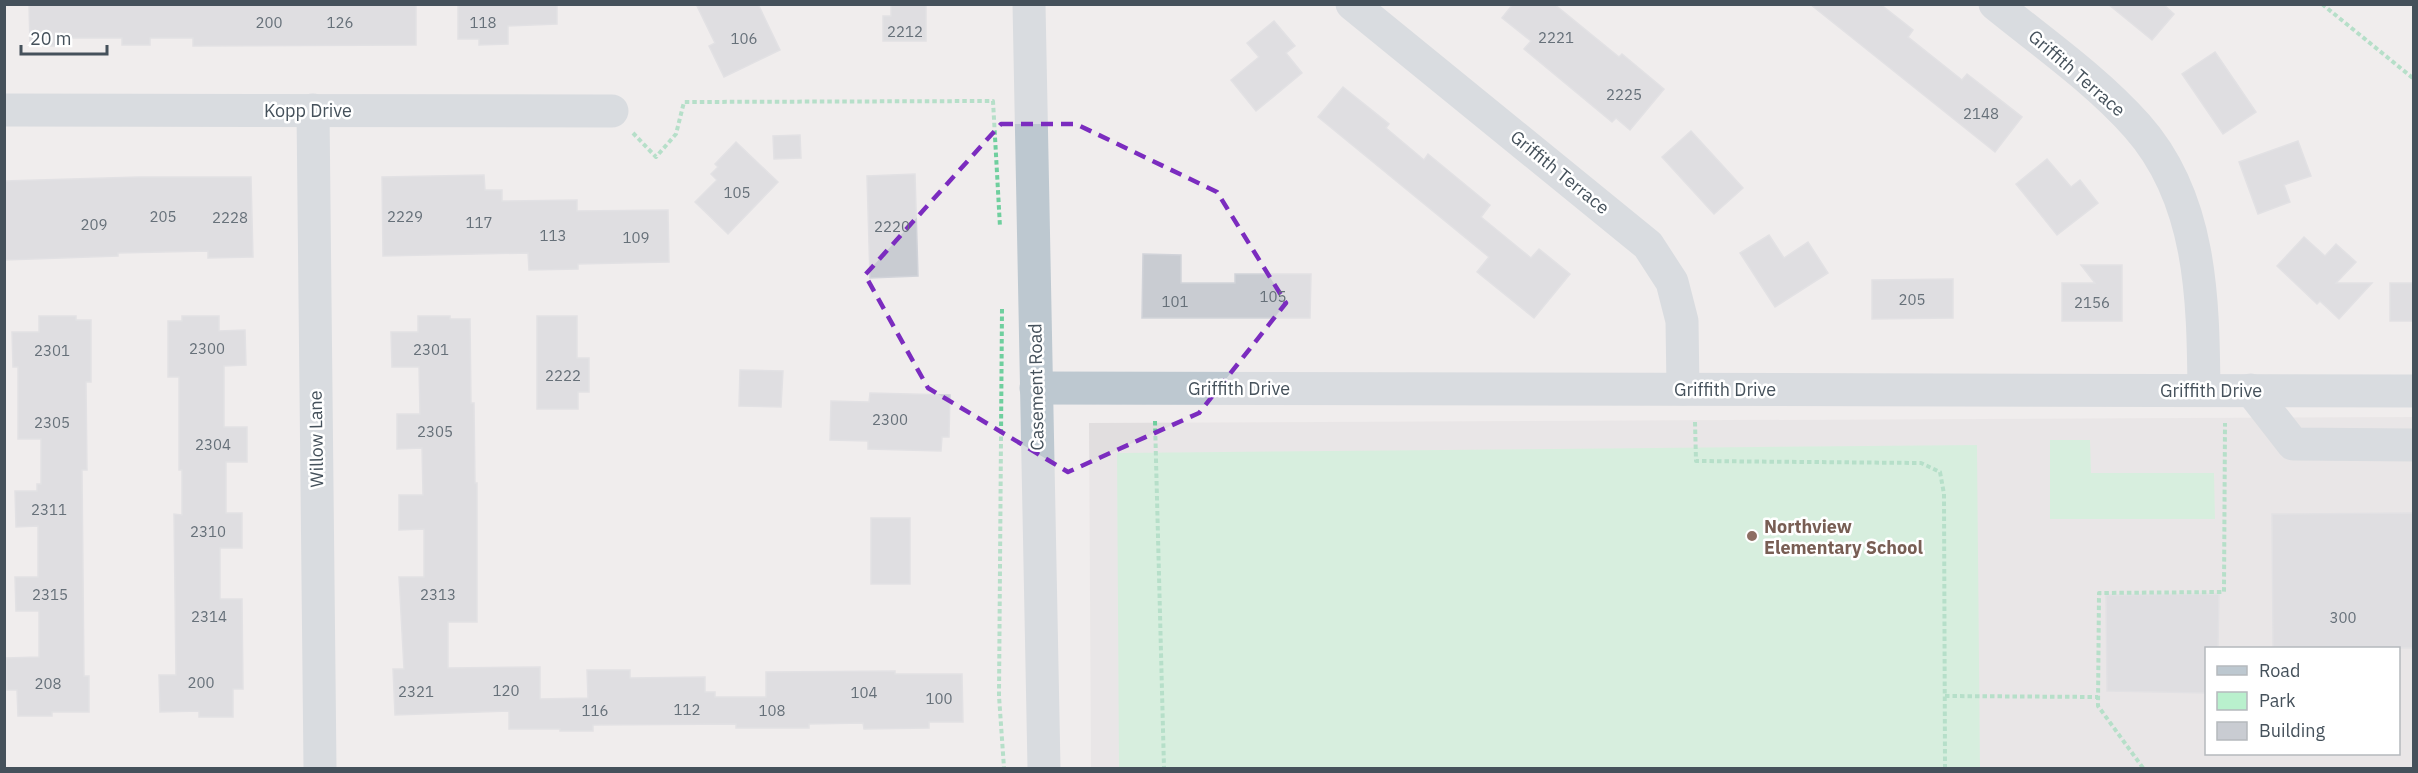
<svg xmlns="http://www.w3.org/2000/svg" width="2418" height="773" font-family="'IBM Plex Sans',sans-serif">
  <rect width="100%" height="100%" fill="#f0eded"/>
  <path fill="#e1dedf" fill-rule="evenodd" d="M2413,417V768H1091L1089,423ZM2206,648H2398V754H2206Z"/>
  <g fill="#b9f0cd">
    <polygon points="2050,440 2090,440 2091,473 2214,473 2215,519 2050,519"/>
    <polygon points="1977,445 1980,768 1119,768 1117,453"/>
  </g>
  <g fill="#c9ccd2" stroke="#d1d3d9" stroke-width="1.5">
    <polygon points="29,4 416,4 416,45 193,46 193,38 150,38 150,45 122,45 122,38 59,38 59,46 30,46"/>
    <polygon points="458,4 557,4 557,24 508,26 508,44 479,45 479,39 458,39"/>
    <polygon points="696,4 758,4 780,50 724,77 709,46 715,43"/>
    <polygon points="891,4 926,4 926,41 883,41 883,16 891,16"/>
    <polygon points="1513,4 1554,4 1619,57 1622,54 1664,89 1630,130 1616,118 1612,122 1524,49 1531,41 1502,18"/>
    <polygon points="1810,4 1880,4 1913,30 1908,37 1962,80 1967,74 2022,117 1995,152"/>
    <polygon points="2108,4 2163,4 2174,14 2152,40"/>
    <polygon points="1274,21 1295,46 1286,53 1302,73 1256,111 1231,80 1259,57 1247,43"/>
    <polygon points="2215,52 2256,112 2223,134 2182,74"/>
    <polygon points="1343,87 1389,124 1386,128 1424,160 1428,154 1490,205 1481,217 1531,258 1539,249 1570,274 1534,318 1477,272 1489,257 1318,117"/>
    <polygon points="1691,131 1743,188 1714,214 1662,157"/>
    <polygon points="800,135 801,158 774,159 773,136"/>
    <polygon points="2298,141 2311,176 2284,185 2290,202 2258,214 2239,162"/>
    <polygon points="736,142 778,182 728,234 695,202 717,180 711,174 718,167 715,164"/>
    <polygon points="2047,159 2071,187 2080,180 2098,203 2057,235 2016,184"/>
    <polygon points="915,174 918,276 870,278 867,176"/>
    <polygon points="484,175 485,190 502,190 502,201 577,200 577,211 668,210 669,262 578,264 578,269 529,270 528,253 383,256 382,177"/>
    <polygon points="139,177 251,177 253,257 208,258 208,251 118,253 118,256 5,260 4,181"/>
    <polygon points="1769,235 1784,258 1808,242 1828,273 1775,307 1740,253"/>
    <polygon points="2304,237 2325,256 2336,244 2356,262 2336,283 2372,283 2339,319 2320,301 2317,304 2277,266"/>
    <polygon points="1143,254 1181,255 1181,283 1235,283 1235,274 1311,274 1310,318 1142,318"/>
    <polygon points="2081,265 2122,265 2122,321 2062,321 2062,283 2095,283"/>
    <polygon points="1953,279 1953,318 1872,319 1872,280"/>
    <rect x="2390" y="283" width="24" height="38"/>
    <polygon points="39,316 76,316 76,320 91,320 91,382 86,382 87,470 82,470 84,676 89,676 89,712 52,712 52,716 18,716 17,690 7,690 6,658 39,657 39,611 16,611 15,577 38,577 38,526 16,527 15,491 37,491 37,484 41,484 41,439 18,439 18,367 13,367 12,332 39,332"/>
    <polygon points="182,316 219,316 219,331 245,330 246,365 224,366 224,427 247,427 247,462 226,462 226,513 242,513 242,548 220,548 220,599 242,599 243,689 233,689 233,717 199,717 199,711 160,712 159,675 176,675 174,514 182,515 182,470 179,470 179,377 168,377 168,321 182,321"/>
    <polygon points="418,316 450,316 450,319 470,319 471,403 474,403 475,483 477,483 477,622 448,622 448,668 540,667 540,699 588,698 587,670 630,670 630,678 705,677 705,692 715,692 715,697 766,697 766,672 895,671 895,674 962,674 963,722 929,722 929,728 864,729 863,723 809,724 809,728 736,728 736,724 593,725 593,731 560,731 560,729 509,729 509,711 395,715 393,669 404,669 399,577 424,577 424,529 399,530 399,495 423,495 422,448 397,449 397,414 420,414 419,367 392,367 391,332 418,332"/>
    <polygon points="537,316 577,316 577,358 589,358 589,392 578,392 578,409 537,409"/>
    <polygon points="740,370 783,371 781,407 739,406"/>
    <polygon points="870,393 950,395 949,437 942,437 941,451 868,449 868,441 830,440 831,401 869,402"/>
    <polygon points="2414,513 2414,648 2273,648 2272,514"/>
    <rect x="871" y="518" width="39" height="66"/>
    <polygon points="2219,594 2218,648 2206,648 2206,693 2107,691 2106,595"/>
  </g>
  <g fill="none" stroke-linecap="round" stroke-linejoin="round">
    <g stroke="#6fcf9e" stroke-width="4" stroke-dasharray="4.5 3" stroke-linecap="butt">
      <polyline points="2322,4 2414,79"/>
      <polyline points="633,133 656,157 676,134 684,102 993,101 1000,227"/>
      <polyline points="1002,309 999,696 1004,768"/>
      <polyline points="1155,421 1164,768"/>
      <polyline points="1695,422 1696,461 1921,463 1940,472 1944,494 1945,768"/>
      <polyline points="1945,696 2098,697"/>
      <polyline points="2143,768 2098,706 2099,593 2224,592 2225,423"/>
    </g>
    <g stroke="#bdc8d0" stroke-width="33">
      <polyline points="1029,4 1044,768"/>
      <polyline points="1352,4 1648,245 1672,282 1682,321 1683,389"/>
      <path d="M1995,4C2043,43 2096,80 2137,126C2202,199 2203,299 2204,390"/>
      <polyline points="4,110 612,111"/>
      <polyline points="313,110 320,768"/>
      <polyline points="1036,388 2414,391"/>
      <polyline points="2251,390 2293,444 2414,445"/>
    </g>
  </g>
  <path d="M0 0H2418V773H0ZM1001,124H1076L1217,192L1286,303L1199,413L1068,472L928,388L865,275Z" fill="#f0eded" fill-opacity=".55" fill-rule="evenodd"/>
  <path fill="none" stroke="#7b2cbf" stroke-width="4.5" stroke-dasharray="12 8" stroke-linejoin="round" d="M1001,124H1076L1217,192L1286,303L1199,413L1068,472L928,388L865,275Z"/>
  <circle fill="#8d6e63" stroke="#fff" stroke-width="2" cx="1752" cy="536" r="6"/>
  <g text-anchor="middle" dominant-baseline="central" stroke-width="5" stroke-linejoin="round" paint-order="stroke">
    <g font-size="15" fill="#667079">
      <text x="269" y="22">200</text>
      <text x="340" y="22">126</text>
      <text x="483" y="22">118</text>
      <text x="905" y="31">2212</text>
      <text x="1556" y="37">2221</text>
      <text x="744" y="38">106</text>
      <text x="1624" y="94">2225</text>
      <text x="1981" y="113">2148</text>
      <text x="737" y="192">105</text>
      <text x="163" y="216">205</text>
      <text x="405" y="216">2229</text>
      <text x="230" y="217">2228</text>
      <text x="479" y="222">117</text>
      <text x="94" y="224">209</text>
      <text x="892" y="226">2220</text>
      <text x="553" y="235">113</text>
      <text x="636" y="237">109</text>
      <text x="1273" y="296">105</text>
      <text x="1912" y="299">205</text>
      <text x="1175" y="301">101</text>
      <text x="2092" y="302">2156</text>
      <text x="207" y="348">2300</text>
      <text x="431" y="349">2301</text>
      <text x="52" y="350">2301</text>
      <text x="563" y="375">2222</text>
      <text x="890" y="419">2300</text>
      <text x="52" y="422">2305</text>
      <text x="435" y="431">2305</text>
      <text x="213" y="444">2304</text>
      <text x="49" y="509">2311</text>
      <text x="208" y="531">2310</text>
      <text x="50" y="594">2315</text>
      <text x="438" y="594">2313</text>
      <text x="209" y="616">2314</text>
      <text x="2343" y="617">300</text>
      <text x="201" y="682">200</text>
      <text x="48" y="683">208</text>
      <text x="506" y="690">120</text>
      <text x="416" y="691">2321</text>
      <text x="864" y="692">104</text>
      <text x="939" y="698">100</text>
      <text x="687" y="709">112</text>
      <text x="595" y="710">116</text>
      <text x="772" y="710">108</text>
    </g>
    <g font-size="18" fill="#45515b" stroke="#fff">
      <text transform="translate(2077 73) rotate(41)">Griffith Terrace</text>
      <text x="308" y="110">Kopp Drive</text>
      <text transform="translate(1560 172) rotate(39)">Griffith Terrace</text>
      <text transform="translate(1036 387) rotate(-91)">Casement Road</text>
      <text x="1239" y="388">Griffith Drive</text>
      <text x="1725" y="389">Griffith Drive</text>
      <text x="2211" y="390">Griffith Drive</text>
      <text transform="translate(316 439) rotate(-91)">Willow Lane</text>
    </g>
    <g font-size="18" font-weight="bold" fill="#785e54" stroke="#fff" text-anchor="start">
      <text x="1764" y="526">Northview<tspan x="1764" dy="21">Elementary School</tspan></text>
    </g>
  </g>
  <rect width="2418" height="773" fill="none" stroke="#45515b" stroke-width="12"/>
  <rect x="2205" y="647" width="195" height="108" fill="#ffffff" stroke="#b5b9bd" stroke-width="1.5"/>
  <rect x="2217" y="666" width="30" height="9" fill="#bdc8d0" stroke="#b5b9bd" stroke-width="1.5"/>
  <text x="2259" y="677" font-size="18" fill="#45515b">Road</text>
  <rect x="2217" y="692" width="30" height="18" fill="#b9f0cd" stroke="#b5b9bd" stroke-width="1.5"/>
  <text x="2259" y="707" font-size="18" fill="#45515b">Park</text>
  <rect x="2217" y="722" width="30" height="18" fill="#c9ccd2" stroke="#b5b9bd" stroke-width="1.5"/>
  <text x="2259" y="737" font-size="18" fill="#45515b">Building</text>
  <path d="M21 45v9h86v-9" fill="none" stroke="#45515b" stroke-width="3"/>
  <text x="30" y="45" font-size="18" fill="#45515b" stroke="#ffffff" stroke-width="4.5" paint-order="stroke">20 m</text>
</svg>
